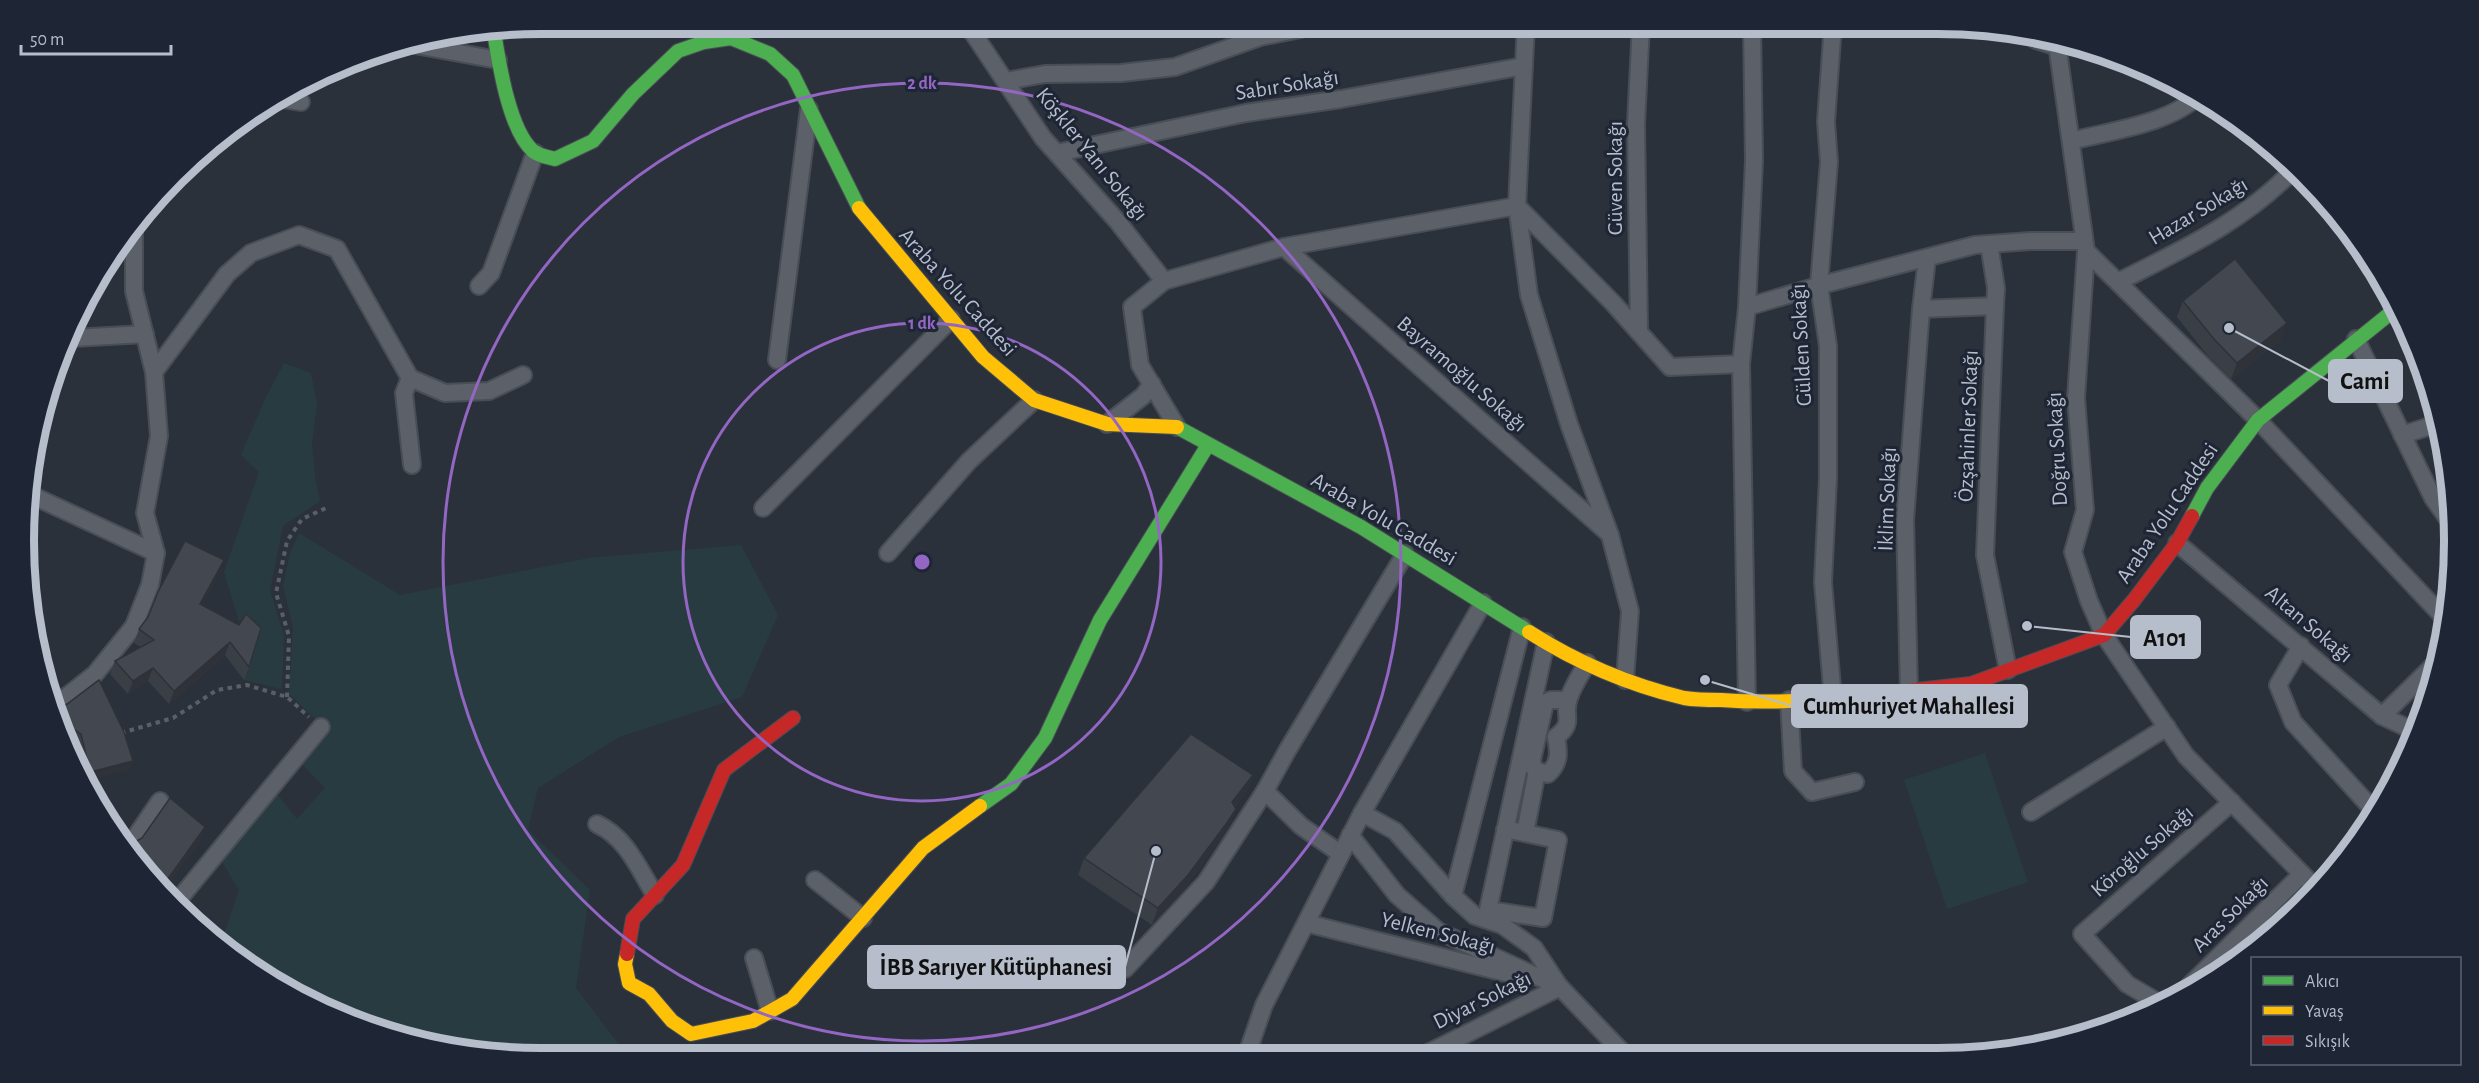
<svg xmlns="http://www.w3.org/2000/svg" width="2479" height="1083" font-family="'Alegreya Sans',sans-serif">
  <rect width="100%" height="100%" fill="#2b313b"/>
  <g fill="#283b41">
    <polygon points="284,363 311,373 317,404 312,444 315,476 320,501 283,526 270,590 284,636 282,689 244,680 256,641 241,628 224,572 259,472 241,455 265,399"/>
    <polygon points="299,533 400,595 589,558 741,545 778,615 742,697 619,737 538,788 528,830 590,890 576,988 630,1059 542,1059 375,1031 226,952 220,946 239,890 219,857 274,790 297,819 325,788 299,761 326,729 289,694 293,627 283,586 290,553"/>
    <polygon points="1985,753 2028,882 1947,909 1904,780"/>
  </g>
  <g fill="none" stroke-linecap="round" stroke-linejoin="round">
    <defs>
      <g id="street">
        <polyline points="967,24 1043,138 1118,222 1164,281"/>
        <polyline points="1526,24 1517,206 1529,295 1569,424 1610,535 1630,611 1625,680"/>
        <polyline points="1833,24 1826,122 1829,162 1819,285 1828,346 1828,478 1823,582 1833,699"/>
        <polyline points="2036,40 2058,47"/>
        <polyline points="2057,44 2086,251 2258,420 2448,622"/>
        <polyline points="415,45 498,60"/>
        <polyline points="1006,81 1045,74 1121,73 1175,67 1260,37 1325,24"/>
        <polyline points="276,98 301,102"/>
        <path d="M2071,141C2109,131 2170,124 2199,95"/>
        <polyline points="1057,153 1246,113 1341,99 1524,66"/>
        <polyline points="1989,244 1996,288 1995,306"/>
        <polyline points="1284,247 1607,532"/>
        <polyline points="2086,251 2076,398 2085,510 2073,552 2089,601 2104,635 2186,756 2316,888"/>
        <polyline points="1927,259 1921,309 1995,306 1985,555 2008,670"/>
        <path d="M2118,282C2181,250 2245,221 2294,169"/>
        <polyline points="479,286 491,273 535,153"/>
        <polyline points="1747,307 1821,285 1975,245 2030,241 2084,241"/>
        <polyline points="1639,332 1636,124 1641,24"/>
        <polyline points="73,338 145,334"/>
        <polyline points="2356,339 2433,498 2453,526"/>
        <polyline points="777,360 809,109"/>
        <polyline points="154,372 227,274 251,253 299,235 337,249 410,378 445,393 489,391 523,375"/>
        <polyline points="410,378 404,393 412,465"/>
        <polyline points="1107,424 1143,396 1152,384"/>
        <polyline points="1177,427 1140,365 1132,307 1164,281 1284,247 1517,206 1613,303 1670,367 1741,364"/>
        <polyline points="2402,435 2440,423"/>
        <polyline points="29,494 156,553"/>
        <polyline points="763,508 951,319"/>
        <polyline points="2177,543 2382,716 2416,732"/>
        <polyline points="888,553 969,461 1034,400"/>
        <polyline points="2301,646 2278,685 2293,722 2376,813"/>
        <polyline points="1909,691 1905,520 1921,309"/>
        <polyline points="1789,700 1793,771 1812,792 1855,782"/>
        <polyline points="1747,702 1741,364 1747,307 1754,161 1752,24"/>
        <polyline points="57,704 95,674 134,626 150,585 156,553 145,513 159,436 154,372 134,291 134,233"/>
        <polyline points="2382,716 2439,660"/>
        <polyline points="1537,771 1533,767 1532,760 1545,703 1551,700 1567,700"/>
        <polyline points="1265,791 1301,826 1341,854"/>
        <polyline points="2031,812 2167,727"/>
        <polyline points="1362,813 1395,831 1453,896 1475,916 1502,925 1534,948 1559,986"/>
        <path d="M597,824C626,837 639,869 655,895"/>
        <polyline points="1505,829 1558,840 1543,918 1488,910 1546,642"/>
        <path d="M1525,833L1537,771L1548,774C1560,763 1559,752 1556,737C1576,722 1562,716 1569,698C1573,686 1581,674 1587,663"/>
        <polyline points="1350,835 1397,895 1438,931 1560,987 1626,1056"/>
        <polyline points="128,848 160,801"/>
        <polyline points="815,880 863,918"/>
        <polyline points="1453,896 1522,627"/>
        <polyline points="175,904 321,727"/>
        <polyline points="1306,923 1518,976"/>
        <polyline points="754,958 770,1011"/>
        <polyline points="1125,969 1206,882 1265,791 1287,751 1405,554"/>
        <polyline points="2189,986 2302,874"/>
        <polyline points="2161,1004 2127,984 2082,934 2232,802"/>
        <polyline points="1426,1056 1428,1053 1560,987"/>
        <polyline points="1246,1057 1264,1005 1362,813 1483,603"/>
      </g>
      <g id="fast">
        <path d="M494,32C499,63 509,130 533,151C539,156 548,157 555,159L593,141L633,94L678,51L704,42L731,38L770,54L793,75L859,208"/>
        <polyline points="1177,427 1361,527 1529,632"/>
        <polyline points="2192,516 2207,488 2258,420 2398,307"/>
        <polyline points="980,806 1011,784 1045,738 1100,620 1208,445"/>
      </g>
      <g id="slow">
        <polyline points="859,208 983,357 1034,400 1107,424 1177,427"/>
        <path d="M1529,632C1576,662 1630,685 1684,698C1696,700 1709,700 1721,700C1771,704 1822,700 1872,695"/>
        <polyline points="627,954 625,964 629,983 649,994 672,1021 691,1034 753,1021 792,999 923,848 980,806"/>
      </g>
      <g id="jam">
        <polyline points="1872,695 1971,684 2104,635 2134,600 2177,543 2192,516"/>
        <polyline points="627,954 633,919 683,865 724,770 793,718"/>
      </g>
    </defs>
    <use href="#street" stroke="#494d55" stroke-width="20"/>
    <use href="#fast" stroke="#494d55" stroke-width="16"/>
    <use href="#slow" stroke="#494d55" stroke-width="16"/>
    <use href="#jam" stroke="#494d55" stroke-width="16"/>
    <g stroke="#595f65" stroke-width="4" stroke-dasharray="4.5 4.5" stroke-linecap="butt">
      <polyline points="287,697 289,636 276,593 287,541 302,519 326,508"/>
      <polyline points="121,733 173,718 217,690 247,685 287,697 309,717"/>
      <polyline points="72,744 82,742"/>
    </g>
    <use href="#street" stroke="#5c6068" stroke-width="16"/>
    <use href="#fast" stroke="#4caf50" stroke-width="14"/>
    <use href="#slow" stroke="#ffc107" stroke-width="14"/>
    <use href="#jam" stroke="#c62828" stroke-width="14"/>
  </g>
  <g fill="#3a3e45">
    <polygon points="2183,301 2281,340 2231,379 2208,356 2177,317"/>
    <polygon points="219,574 202,605 249,667 244,680 225,655 169,704 148,681 128,694 110,674 115,661 141,647 134,643 139,629"/>
    <polygon points="59,708 130,769 87,780 78,742 69,737"/>
    <polygon points="1253,775 1247,791 1235,807 1230,825 1220,840 1182,892 1152,925 1078,875 1084,858"/>
  </g>
  <g fill="#2f3238">
    <polygon points="2287,323 2281,340 2231,379 2237,363"/>
    <polygon points="224,560 219,574 196,617 200,604"/>
    <polygon points="230,642 225,655 169,704 174,691"/>
    <polygon points="153,668 148,681 128,694 133,681"/>
    <polygon points="133,761 130,769 87,780 90,772"/>
    <polygon points="1253,775 1247,791 1226,818 1232,802"/>
    <polygon points="1236,809 1230,825 1220,840 1182,892 1152,925 1158,908"/>
    <polygon points="205,827 200,842 163,893 160,890"/>
  </g>
  <g fill="#434850" stroke="#2f3238" stroke-width="1.5">
    <polygon points="2235,259 2287,323 2237,363 2214,339 2183,301"/>
    <polygon points="185,541 224,560 200,604 239,625 246,614 261,628 249,667 230,642 174,691 153,668 133,681 115,661 154,640 139,629 148,617 158,592"/>
    <polygon points="99,680 124,732 133,761 90,772 81,734 64,723 59,708 67,704"/>
    <polygon points="1191,734 1253,775 1232,802 1236,809 1226,824 1188,875 1158,908 1084,858"/>
    <polygon points="170,798 205,827 160,890 152,882 128,849 133,843 142,838"/>
  </g>
  <g fill="none" stroke="#9366c4" stroke-width="3">
    <circle cx="922" cy="562" r="239"/>
    <circle cx="922" cy="562" r="479"/>
  </g>
  <g text-anchor="middle" dominant-baseline="central" stroke-width="6" stroke-linejoin="round" paint-order="stroke">
    <g font-size="22" fill="#b6bdcb" stroke="#1e2636">
      <text transform="translate(1287 85) rotate(-9)">Sabır Sokağı</text>
      <text transform="translate(1092 154) rotate(51)">Köşkler Yanı Sokağı</text>
      <text transform="translate(1615 178) rotate(-90)">Güven Sokağı</text>
      <text transform="translate(2198 211) rotate(-31)">Hazar Sokağı</text>
      <text transform="translate(958 292) rotate(48)">Araba Yolu Caddesi</text>
      <text transform="translate(1801 345) rotate(-93)">Gülden Sokağı</text>
      <text transform="translate(1462 374) rotate(41)">Bayramoğlu Sokağı</text>
      <text transform="translate(1968 426) rotate(-88)">Özşahinler Sokağı</text>
      <text transform="translate(2057 449) rotate(-93)">Doğru Sokağı</text>
      <text transform="translate(1887 499) rotate(-88)">İklim Sokağı</text>
      <text transform="translate(2167 513) rotate(-56)">Araba Yolu Caddesi</text>
      <text transform="translate(1384 519) rotate(30)">Araba Yolu Caddesi</text>
      <text transform="translate(2309 624) rotate(40)">Altan Sokağı</text>
      <text transform="translate(2142 851) rotate(-41)">Köroğlu Sokağı</text>
      <text transform="translate(2230 914) rotate(-45)">Aras Sokağı</text>
      <text transform="translate(1438 933) rotate(14)">Yelken Sokağı</text>
      <text transform="translate(1482 1000) rotate(-26)">Diyar Sokağı</text>
    </g>
  </g>
  <path d="M0 0H2479V1083H0ZM541 34H1937A507 507 0 0 1 2444 541V541A507 507 0 0 1 1937 1048H541A507 507 0 0 1 34 541V541A507 507 0 0 1 541 34Z" fill="#1e2636" fill-rule="evenodd"/>
  <path fill="none" stroke="#b6bdcb" stroke-width="8" d="M541 34H1937A507 507 0 0 1 2444 541V541A507 507 0 0 1 1937 1048H541A507 507 0 0 1 34 541V541A507 507 0 0 1 541 34Z"/>
  <circle cx="922" cy="562" r="9" fill="#9366c4" stroke="#1e2636" stroke-width="3"/>
  <g font-size="18" text-anchor="middle" font-weight="bold" fill="#9366c4" stroke="#1e2636" stroke-width="6" stroke-linejoin="round" paint-order="stroke">
    <text x="922" y="89">2 dk</text>
    <text x="922" y="329">1 dk</text>
  </g>
  <path fill="none" stroke="#b6bdcb" stroke-width="2" d="M2229 328L2329 381M2027 626L2131 637M1705 680L1792 706M1156 851L1125 967"/>
  <g fill="#b6bdcb" stroke="#1e2636" stroke-width="2">
    <circle cx="2229" cy="328" r="6"/>
    <circle cx="2027" cy="626" r="6"/>
    <circle cx="1705" cy="680" r="6"/>
    <circle cx="1156" cy="851" r="6"/>
  </g>
  <g fill="#b6bdcb" stroke="#b6bdcb" stroke-width="2">
    <rect x="2329" y="360" width="73" height="42" rx="6"/>
    <rect x="2131" y="616" width="69" height="42" rx="6"/>
    <rect x="1792" y="685" width="235" height="42" rx="6"/>
    <rect x="868" y="946" width="257" height="42" rx="6"/>
  </g>
  <g font-size="24" text-anchor="middle" font-weight="bold" fill="#111">
    <text x="2365" y="389">Cami</text>
    <text x="2165" y="646">A101</text>
    <text x="1909" y="714">Cumhuriyet Mahallesi</text>
    <text x="996" y="975">İBB Sarıyer Kütüphanesi</text>
  </g>
  <rect x="2251" y="957" width="210" height="108" fill="#1e2636" stroke="#5b6272" stroke-width="1.5"/>
  <rect x="2263" y="976" width="30" height="9" fill="#4caf50" stroke="#5b6272" stroke-width="1.5"/>
  <text x="2305" y="987" font-size="18" fill="#b6bdcb">Akıcı</text>
  <rect x="2263" y="1006" width="30" height="9" fill="#ffc107" stroke="#5b6272" stroke-width="1.5"/>
  <text x="2305" y="1017" font-size="18" fill="#b6bdcb">Yavaş</text>
  <rect x="2263" y="1036" width="30" height="9" fill="#c62828" stroke="#5b6272" stroke-width="1.5"/>
  <text x="2305" y="1047" font-size="18" fill="#b6bdcb">Sıkışık</text>
  <path d="M21 45v9h150v-9" fill="none" stroke="#b6bdcb" stroke-width="3"/>
  <text x="30" y="45" font-size="18" fill="#b6bdcb" stroke="#1e2636" stroke-width="4.5" paint-order="stroke">50 m</text>
</svg>
